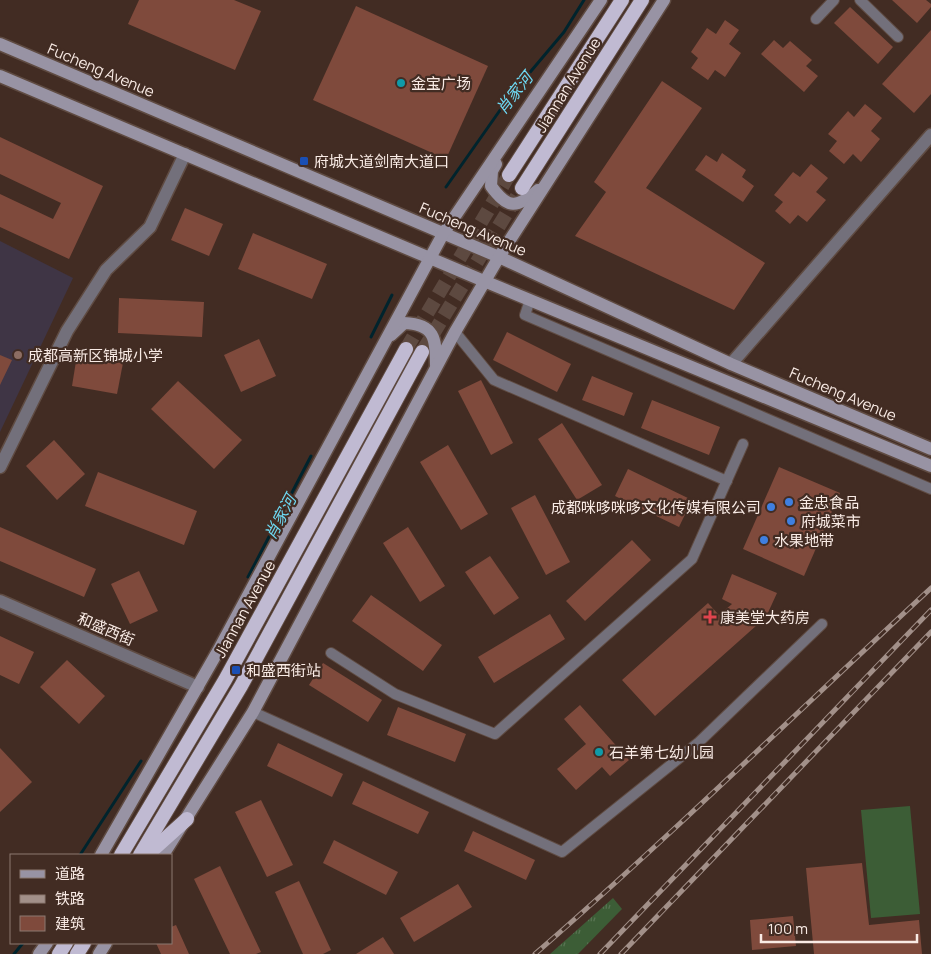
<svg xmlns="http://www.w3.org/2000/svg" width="931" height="954" font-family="Manrope,'Noto Sans SC',sans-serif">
  <defs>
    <pattern id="park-tufts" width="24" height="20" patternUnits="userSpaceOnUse" patternTransform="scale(1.25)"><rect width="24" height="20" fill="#3c5d36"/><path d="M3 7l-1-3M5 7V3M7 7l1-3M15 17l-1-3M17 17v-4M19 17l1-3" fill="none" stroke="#597453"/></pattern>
  </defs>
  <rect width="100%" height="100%" fill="#422c23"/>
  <polygon fill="#3f3545" points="0,241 73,278 0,432"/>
  <polygon fill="url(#park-tufts)" points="613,898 622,909 578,954 550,954"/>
  <polygon fill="#3c5d36" points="910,806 920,914 871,918 861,810"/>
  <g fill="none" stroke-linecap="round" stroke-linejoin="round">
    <g stroke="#00242d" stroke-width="3">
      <polyline points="446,187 510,96 564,32 584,0"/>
      <polyline points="371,337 392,295"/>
      <polyline points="248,577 311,456"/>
      <polyline points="80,855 141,761"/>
      <polyline points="14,954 23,943"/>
    </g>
  </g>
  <g fill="#7f4a3c">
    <polygon points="139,0 234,0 261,11 235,70 128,24"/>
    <polygon points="892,0 926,0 931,4 931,7 917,23"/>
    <polygon points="356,6 488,66 446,159 313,100"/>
    <polygon points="850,7 893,47 878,64 834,23"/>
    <polygon points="725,20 739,30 729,44 741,53 725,77 715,70 708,80 691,68 698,58 691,52 707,28 716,34"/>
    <polygon points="931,30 931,94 914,113 882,84"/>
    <polygon points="774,40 783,48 790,41 812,60 806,66 818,76 804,92 761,54"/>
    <polygon points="662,81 702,108 646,188 765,263 734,310 575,236 606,192 594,182"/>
    <polygon points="865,104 882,118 871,131 880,139 861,162 853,154 844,164 829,151 837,141 828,134 848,111 854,117"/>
    <polygon points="0,137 103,186 69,259 0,227 0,194 53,219 61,203 0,174"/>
    <polygon points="722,153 746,170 742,177 754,186 743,202 695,170 706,155 717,162"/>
    <polygon points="811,164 828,178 816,192 826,200 807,222 798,215 790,224 775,211 783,202 774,195 793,172 800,177"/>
    <polygon points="185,208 223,224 209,256 171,240"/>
    <polygon points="253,233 327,264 312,299 238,269"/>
    <polygon points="119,298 204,302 202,337 118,333"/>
    <polygon points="507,332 571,364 557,392 493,360"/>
    <polygon points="259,339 276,376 241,392 224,355"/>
    <polygon points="0,355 12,360 0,385"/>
    <polygon points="77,355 123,363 117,394 72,386"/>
    <polygon points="592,376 633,393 624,416 582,400"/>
    <polygon points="481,380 513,443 491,455 458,391"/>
    <polygon points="178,381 242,440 214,469 151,409"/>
    <polygon points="652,400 720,427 709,455 641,428"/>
    <polygon points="562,423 602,485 577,500 538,439"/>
    <polygon points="54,440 85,474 57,500 26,466"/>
    <polygon points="448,445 488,514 461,530 420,462"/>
    <polygon points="779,467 840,493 804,576 743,549"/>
    <polygon points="628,469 692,500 679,527 615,496"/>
    <polygon points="98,472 197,511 184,545 85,506"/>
    <polygon points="535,495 570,562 546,575 511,508"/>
    <polygon points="0,527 96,569 84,597 0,561"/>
    <polygon points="408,527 445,586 420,602 383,543"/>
    <polygon points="632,540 651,560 585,621 566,601"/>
    <polygon points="490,556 519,598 494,615 465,572"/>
    <polygon points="139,571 158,611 130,624 111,584"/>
    <polygon points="732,574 777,593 766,617 655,716 622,680 708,603 719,615 732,604 722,599"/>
    <polygon points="371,595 442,645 423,671 352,621"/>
    <polygon points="550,614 565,639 494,683 478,657"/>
    <polygon points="0,636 34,652 19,684 0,675"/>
    <polygon points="67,660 105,696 79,724 40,687"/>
    <polygon points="323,663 382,700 368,722 309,685"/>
    <polygon points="580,705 629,760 610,776 602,767 576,790 557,769 586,744 564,719"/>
    <polygon points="398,707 466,734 455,762 387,735"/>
    <polygon points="278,743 343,774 332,797 267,766"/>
    <polygon points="0,748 32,782 0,812"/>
    <polygon points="363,781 429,812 418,834 352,804"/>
    <polygon points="261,800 293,865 267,877 235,812"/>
    <polygon points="473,831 535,860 526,880 464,851"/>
    <polygon points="334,840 398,872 386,895 323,863"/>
    <polygon points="862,863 869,925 919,920 922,954 814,954 806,868"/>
    <polygon points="220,866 261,952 256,954 230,954 194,879"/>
    <polygon points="299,881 331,950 323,954 303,954 275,892"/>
    <polygon points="458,884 472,907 414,942 400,918"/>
    <polygon points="793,916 796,946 752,950 750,920"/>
    <polygon points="176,925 189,954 161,954 156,943 171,943 171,927"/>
    <polygon points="383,937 394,954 356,954"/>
  </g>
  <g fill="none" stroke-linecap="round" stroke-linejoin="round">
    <g stroke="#5d4940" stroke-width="14" stroke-dasharray="14 7" stroke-linecap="butt">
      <polyline points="406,349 509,175"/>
      <polyline points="422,352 522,188"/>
    </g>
    <defs>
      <g id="minor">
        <polyline points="860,0 898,37"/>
        <polyline points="816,19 834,0"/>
        <polyline points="530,300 525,315 931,489"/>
        <polyline points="455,332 494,380 727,481"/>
        <polyline points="331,653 395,694 495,734 692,559 743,444"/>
        <polyline points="253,712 562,852 698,743 822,624"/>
      </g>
      <g id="tertiary">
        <polyline points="731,364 931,135"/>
        <polyline points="0,467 67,331 106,270 150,227 185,154"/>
        <polyline points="0,601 198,687"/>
      </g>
      <g id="secondary">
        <polyline points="0,44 499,257 731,364 931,449"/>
        <polyline points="0,76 484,281 931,466"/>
        <path d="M496,164L492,171L491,186C508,210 517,208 538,190"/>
        <path d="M391,335L404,323C435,324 436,339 436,365"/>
        <polyline points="101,855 218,651 443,234 601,0"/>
        <polyline points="163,855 253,712 455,332 499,257 664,0"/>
        <polyline points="39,954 47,943"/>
        <polyline points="99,954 106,943"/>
      </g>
      <g id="trunk">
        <polyline points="509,175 622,0"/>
        <polyline points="522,188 642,0"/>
        <polyline points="121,855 225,680 406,349"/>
        <polyline points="140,855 241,686 422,352"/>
        <polyline points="147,855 187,819"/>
        <polyline points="59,954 66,943"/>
        <polyline points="77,954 84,943"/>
      </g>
    </defs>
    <use href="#minor" stroke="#5f4b42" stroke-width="12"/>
    <use href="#tertiary" stroke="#5f4b42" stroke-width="15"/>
    <use href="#secondary" stroke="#5f4b42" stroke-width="15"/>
    <use href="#trunk" stroke="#5f4b42" stroke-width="16"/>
    <use href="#minor" stroke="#73707b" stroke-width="10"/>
    <use href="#tertiary" stroke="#73707b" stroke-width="12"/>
    <use href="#secondary" stroke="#9893a4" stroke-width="12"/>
    <use href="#trunk" stroke="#c0bad2" stroke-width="14"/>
    <defs>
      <g id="rail">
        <path d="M535,954C671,836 799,710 931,588"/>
        <polyline points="600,954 931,610"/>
        <polyline points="621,954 931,632"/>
      </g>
    </defs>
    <use href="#rail" stroke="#a29089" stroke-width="5"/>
    <use href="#rail" stroke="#422c23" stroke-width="3" stroke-dasharray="9" stroke-linecap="butt"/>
  </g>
  <g fill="#0f9aa8" stroke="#422c23" stroke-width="2">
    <circle cx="401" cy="83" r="5"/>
    <circle cx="599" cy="752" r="5"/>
  </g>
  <g fill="#1a4fb4" stroke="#422c23" stroke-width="2">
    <rect x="299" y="156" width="10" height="10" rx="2.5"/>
    <rect x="231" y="665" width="10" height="10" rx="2.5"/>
  </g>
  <circle fill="#8d6e63" stroke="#422c23" stroke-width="2" cx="18" cy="355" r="5"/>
  <g fill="#3f7fe0" stroke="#422c23" stroke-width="2">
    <circle cx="789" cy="502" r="5"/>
    <circle cx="771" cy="507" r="5"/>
    <circle cx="791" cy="521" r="5"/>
    <circle cx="764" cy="540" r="5"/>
  </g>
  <path fill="#e0444e" stroke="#422c23" stroke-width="2" d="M707.5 609.5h5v5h5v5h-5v5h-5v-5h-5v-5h5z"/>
  <g text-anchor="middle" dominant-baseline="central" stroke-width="4.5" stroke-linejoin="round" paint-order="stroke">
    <g font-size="15" fill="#f9ebe5" stroke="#422c23">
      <text transform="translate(101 70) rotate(23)">Fucheng Avenue</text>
      <text transform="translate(568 85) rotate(-58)">Jiannan Avenue</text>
      <text transform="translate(473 229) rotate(23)">Fucheng Avenue</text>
      <text transform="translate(843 394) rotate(23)">Fucheng Avenue</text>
      <text transform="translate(245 609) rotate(-61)">Jiannan Avenue</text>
      <text transform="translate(106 629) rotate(23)">和盛西街</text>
    </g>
    <g font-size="15" fill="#f9ebe5" stroke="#422c23" text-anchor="start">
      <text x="411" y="83">金宝广场</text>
      <text x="314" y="161">府城大道剑南大道口</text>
      <text x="28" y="355">成都高新区锦城小学</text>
      <text x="799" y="502">金忠食品</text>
      <text x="761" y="507" text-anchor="end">成都咪哆咪哆文化传媒有限公司</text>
      <text x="801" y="521">府城菜市</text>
      <text x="774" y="540">水果地带</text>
      <text x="720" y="617">康美堂大药房</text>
      <text x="246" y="670">和盛西街站</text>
      <text x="609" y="752">石羊第七幼儿园</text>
    </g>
    <g font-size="16" font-style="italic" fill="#6edaf4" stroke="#422c23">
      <text transform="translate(514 93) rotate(-52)">肖家河</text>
      <text transform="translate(280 517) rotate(-62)">肖家河</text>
    </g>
  </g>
  <rect x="10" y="854" width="162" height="90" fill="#422c23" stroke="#8b7871"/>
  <rect x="20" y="870" width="25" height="8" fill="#9893a4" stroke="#8b7871"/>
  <text x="55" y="879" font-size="15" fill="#f9ebe5">道路</text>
  <rect x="20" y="895" width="25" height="8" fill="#a29089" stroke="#8b7871"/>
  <text x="55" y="904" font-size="15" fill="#f9ebe5">铁路</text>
  <rect x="20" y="916" width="25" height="15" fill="#7f4a3c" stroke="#8b7871"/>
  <text x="55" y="929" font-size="15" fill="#f9ebe5">建筑</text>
  <path d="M761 934v8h156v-8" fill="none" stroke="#f9ebe5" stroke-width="2.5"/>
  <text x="768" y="934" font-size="15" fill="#f9ebe5" stroke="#422c23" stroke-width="4" paint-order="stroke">100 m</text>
</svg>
